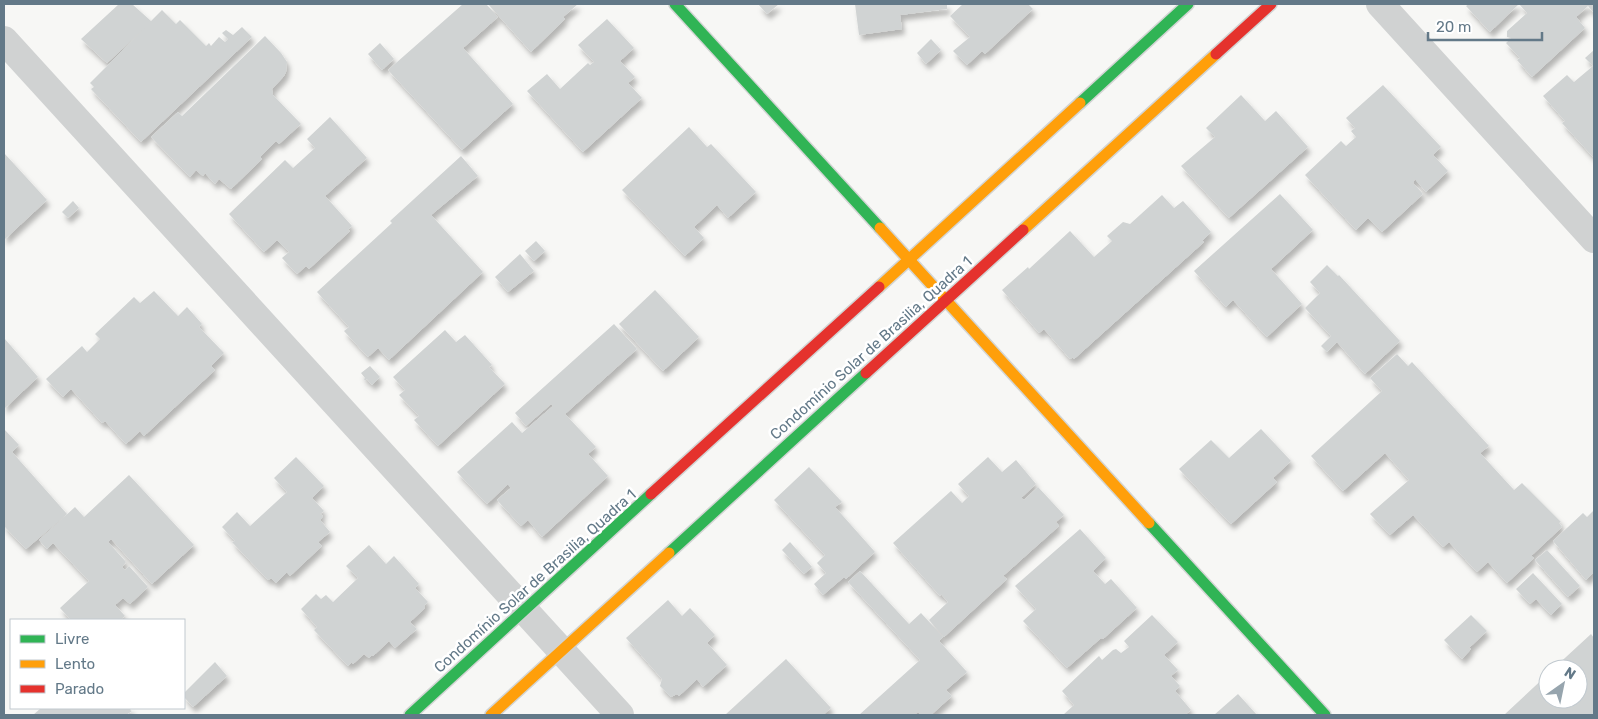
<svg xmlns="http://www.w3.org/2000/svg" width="1598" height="719" font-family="Rubik,sans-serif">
  <defs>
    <filter id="shadow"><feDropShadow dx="3" dy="5.5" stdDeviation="2.5" flood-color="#0004"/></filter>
  </defs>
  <rect width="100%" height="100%" fill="#f7f7f5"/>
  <g fill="#d0d3d3" filter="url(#shadow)">
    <polygon points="119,4 132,4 151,21 162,10 176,24 180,20 206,46 209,43 211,46 219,37 225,42 228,39 222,33 226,30 233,35 242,27 252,37 141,142 91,89 94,87 90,83 146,27 107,63 81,39"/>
    <polygon points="463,4 486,4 498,17 463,48 513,104 462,150 388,70"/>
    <polygon points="488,4 578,4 563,17 565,19 531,52"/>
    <polygon points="758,4 779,4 767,14"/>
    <polygon points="855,4 947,4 947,9 900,15 902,29 859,35"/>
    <polygon points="963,4 1028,4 1033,9 985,54 982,51 967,65 953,51 970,37 950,16"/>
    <polygon points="1469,4 1519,4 1490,32 1466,6"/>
    <polygon points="1519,4 1594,4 1594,13 1588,6 1576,17 1585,28 1532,77 1517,60 1520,58 1506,43 1511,38 1507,37 1507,31 1527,13"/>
    <polygon points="607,19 634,48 620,61 635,77 628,83 642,98 583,152 527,91 547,74 560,89 588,63 590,65 594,62 578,45"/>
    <polygon points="265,36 281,53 287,62 286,72 284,76 272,89 273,95 301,124 279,144 276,141 260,157 262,159 231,189 219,179 215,184 205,173 203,176 196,170 190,177 151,137 178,112 182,116"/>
    <polygon points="931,39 941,50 926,64 917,53"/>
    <polygon points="380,43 394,59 382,70 368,54"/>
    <polygon points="1594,50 1594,158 1562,123 1565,121 1543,96 1567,75 1574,82 1593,66 1585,58"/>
    <polygon points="1383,85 1441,147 1433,155 1448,171 1426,192 1415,179 1413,183 1423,194 1382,232 1368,218 1356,230 1305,175 1341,141 1346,146 1356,137 1351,131 1355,128 1346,118"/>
    <polygon points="1241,95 1265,121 1276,111 1308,147 1229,218 1181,166 1215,137 1206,128"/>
    <polygon points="330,117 367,158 325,196 352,226 348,230 350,231 309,269 306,266 297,274 282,258 289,252 277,240 264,252 229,214 285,160 293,168 315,148 307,139"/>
    <polygon points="689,127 707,147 711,144 756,192 728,218 717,205 694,227 704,238 685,256 622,190"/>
    <polygon points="4,153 47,200 4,240"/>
    <polygon points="461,156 478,176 431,215 483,272 389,360 378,348 368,357 344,331 349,327 317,292 392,223 390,221"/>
    <polygon points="1280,194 1313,230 1271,269 1302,304 1267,337 1233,300 1226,307 1194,271"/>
    <polygon points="1162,195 1174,208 1183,201 1211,232 1202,241 1204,242 1074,359 1073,357 1070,359 1044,329 1039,333 1002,290 1028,267 1029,269 1070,231 1094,257 1112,241 1107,236 1123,222 1130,224"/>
    <polygon points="73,201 79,208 68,218 62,212"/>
    <polygon points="536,241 545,251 534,261 525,251"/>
    <polygon points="520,254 534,271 508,292 495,277"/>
    <polygon points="1327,265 1338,276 1339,275 1400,341 1365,374 1337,342 1327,352 1321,346 1331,336 1305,308 1320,293 1310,282"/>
    <polygon points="655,290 699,337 663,371 619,324"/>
    <polygon points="154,291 178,316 187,307 202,324 199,327 224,353 211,366 215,370 144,436 140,431 126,444 105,421 102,423 71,389 63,397 46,379 82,346 87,352 100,339 95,334 134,297 140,303"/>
    <polygon points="614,324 637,349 565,414 596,447 588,454 608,476 542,537 528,520 521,526 497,500 511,488 508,484 487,504 457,472 512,422 522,433 553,406 551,404 526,426 515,413"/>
    <polygon points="445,330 456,342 465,335 492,365 489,367 505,384 438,446 414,420 419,416 399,395 405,390 393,377"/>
    <polygon points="4,338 38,377 4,409"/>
    <polygon points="1397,354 1408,366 1412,362 1489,446 1480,453 1514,490 1522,483 1561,522 1559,523 1562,527 1531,556 1534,558 1507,583 1488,562 1477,572 1449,542 1443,547 1413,515 1390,535 1370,514 1409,480 1385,453 1343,491 1311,456 1382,391 1370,378"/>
    <polygon points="370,366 380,377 372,385 367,379 365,381 364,379 365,378 361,373"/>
    <polygon points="4,429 19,445 12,452 67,514 26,549 4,526"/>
    <polygon points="1261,429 1291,461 1273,478 1277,482 1231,524 1179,469 1211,440 1229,458"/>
    <polygon points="296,457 324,486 312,498 324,511 320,514 323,516 320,520 330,532 318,542 322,546 290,576 287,572 276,583 271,578 268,580 232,542 235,541 222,527 237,512 250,526 287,492 274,478"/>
    <polygon points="988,457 1002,472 1016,460 1036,484 1021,498 1024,500 1038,487 1064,515 1056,522 1059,526 1003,576 1007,579 944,637 929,620 948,602 941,594 940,596 893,543 951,491 962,503 969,496 958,484"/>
    <polygon points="809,467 842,502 835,507 875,552 846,579 844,577 823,595 814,584 826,573 817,563 825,555 774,500"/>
    <polygon points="129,475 194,545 152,584 111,539 108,542 126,562 122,567 125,570 129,566 148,587 130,604 123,598 115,605 125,616 120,620 71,620 60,608 89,581 53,543 47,549 39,540 75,507 84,517"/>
    <polygon points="1594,510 1594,572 1586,580 1553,541 1583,513 1587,517"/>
    <polygon points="1080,529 1106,558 1093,571 1105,584 1111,579 1137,608 1103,639 1101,638 1067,668 1023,621 1036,609 1015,586"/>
    <polygon points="790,542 812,567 804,574 782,550"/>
    <polygon points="369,545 386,564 394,556 419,584 415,588 428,602 424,606 425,608 410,622 417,629 395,648 389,641 373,656 372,655 369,658 364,654 353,664 352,662 348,666 314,630 317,627 301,609 316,594 321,599 326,595 333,602 358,578 346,566"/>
    <polygon points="1547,550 1580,586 1568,597 1535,560"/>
    <polygon points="860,571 909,624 921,613 943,637 939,641 967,672 946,690 952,696 931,715 921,715 918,712 914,715 859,715 920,660 848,582"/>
    <polygon points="1533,573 1562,604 1551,615 1536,599 1530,604 1516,589"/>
    <polygon points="668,600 682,616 690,608 715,635 707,643 727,665 703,687 697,679 679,696 677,694 671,697 660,686 662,679 626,638"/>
    <polygon points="1152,615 1178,642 1164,655 1178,670 1171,676 1180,686 1175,691 1191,710 1185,715 1063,715 1074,705 1062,691 1099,656 1102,660 1113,650 1116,649 1121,653 1129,647 1124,641"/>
    <polygon points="1471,615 1487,631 1469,648 1471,649 1462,659 1444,640"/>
    <polygon points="1591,634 1594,638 1594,689 1592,691 1594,693 1594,715 1504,715 1548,674 1548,699 1578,699 1578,669 1553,669"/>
    <polygon points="786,659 831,708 823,715 725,715"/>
    <polygon points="215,662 227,676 193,707 184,697 184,693"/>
    <polygon points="1238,694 1257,715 1214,715"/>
    <polygon points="41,708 132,708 130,710 132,711 126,715 33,715"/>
  </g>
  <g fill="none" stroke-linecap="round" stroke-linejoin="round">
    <defs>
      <g id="fast">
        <polyline points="675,4 880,228"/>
        <polyline points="1080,103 1188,4"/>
        <polyline points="1149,523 1325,715"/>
        <polyline points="669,553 866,373"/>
        <polyline points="410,715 651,494"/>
      </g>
      <g id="slow">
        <polyline points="880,228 1149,523"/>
        <polyline points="1023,230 1216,54"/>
        <polyline points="879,287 1080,103"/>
        <polyline points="491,715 669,553"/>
      </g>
      <g id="jam">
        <polyline points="1216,54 1271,4"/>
        <polyline points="866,373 1023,230"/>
        <polyline points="651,494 879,287"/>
      </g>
    </defs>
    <use href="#fast" stroke="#d3d5d4" stroke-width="14"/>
    <use href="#slow" stroke="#d3d5d4" stroke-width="14"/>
    <use href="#jam" stroke="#d3d5d4" stroke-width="14"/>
    <g stroke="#d0d2d2" stroke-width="28">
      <polyline points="1380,4 1594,239"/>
      <polyline points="4,40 620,715"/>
    </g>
    <use href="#fast" stroke="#30b455" stroke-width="11"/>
    <use href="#slow" stroke="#ff9f0a" stroke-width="11"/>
    <use href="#jam" stroke="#e5322d" stroke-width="11"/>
  </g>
  <g text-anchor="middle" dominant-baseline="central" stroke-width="5" stroke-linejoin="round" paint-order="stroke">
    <g font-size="15" fill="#637988" stroke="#fff">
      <text transform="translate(871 348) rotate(-42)">Condomínio Solar de Brasilia, Quadra 1</text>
      <text transform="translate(535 581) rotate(-42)">Condomínio Solar de Brasilia, Quadra 1</text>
    </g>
  </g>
  <rect width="1598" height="719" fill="none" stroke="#637988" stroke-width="10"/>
  <rect x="10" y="619" width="175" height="90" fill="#ffffff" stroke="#c1c9cf"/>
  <rect x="20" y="635" width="25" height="8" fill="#30b455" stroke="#c1c9cf"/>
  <text x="55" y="644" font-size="15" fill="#637988">Livre</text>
  <rect x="20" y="660" width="25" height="8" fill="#ff9f0a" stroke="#c1c9cf"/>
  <text x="55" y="669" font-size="15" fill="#637988">Lento</text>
  <rect x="20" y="685" width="25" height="8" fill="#e5322d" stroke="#c1c9cf"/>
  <text x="55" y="694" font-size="15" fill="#637988">Parado</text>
  <g transform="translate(1563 684) rotate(33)"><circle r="24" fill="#ffffff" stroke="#c1c9cf"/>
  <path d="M0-4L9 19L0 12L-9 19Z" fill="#97a5ae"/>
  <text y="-8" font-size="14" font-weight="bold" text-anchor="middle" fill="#637988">N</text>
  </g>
  <path d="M1428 32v8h114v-8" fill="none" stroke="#637988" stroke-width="2.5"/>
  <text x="1436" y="32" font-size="15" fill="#637988" stroke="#ffffff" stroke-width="4" paint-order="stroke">20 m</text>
</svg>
